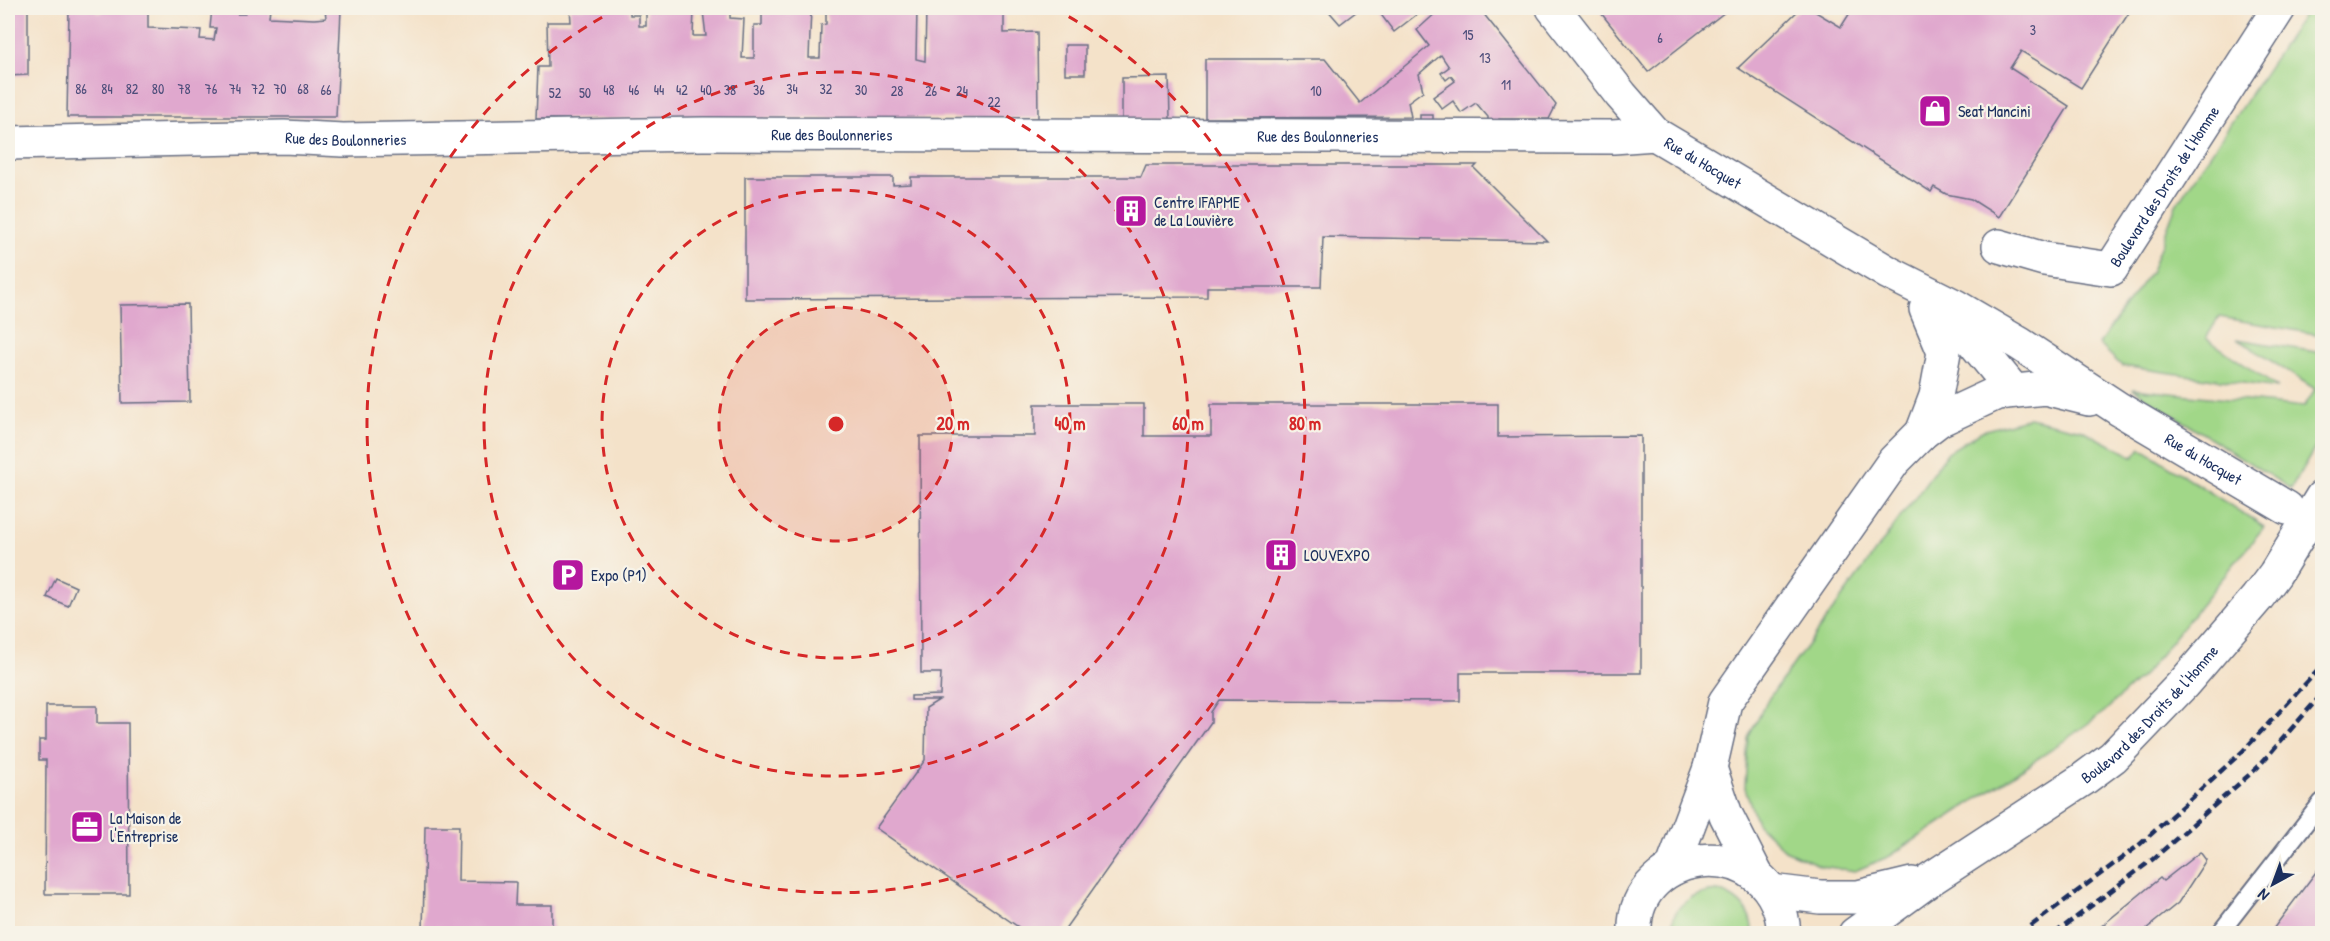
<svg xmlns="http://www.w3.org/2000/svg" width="2330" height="941" font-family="'Patrick Hand',sans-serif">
  <rect width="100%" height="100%" fill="#f7f3e8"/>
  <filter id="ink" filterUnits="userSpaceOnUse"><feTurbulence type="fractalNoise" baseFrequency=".0167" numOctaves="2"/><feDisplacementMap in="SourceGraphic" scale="12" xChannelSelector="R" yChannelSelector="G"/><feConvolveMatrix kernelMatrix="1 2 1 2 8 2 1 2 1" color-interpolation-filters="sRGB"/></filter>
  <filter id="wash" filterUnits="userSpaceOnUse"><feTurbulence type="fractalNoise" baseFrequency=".008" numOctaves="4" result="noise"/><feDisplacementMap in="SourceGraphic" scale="24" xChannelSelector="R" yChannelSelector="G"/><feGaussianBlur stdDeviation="1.35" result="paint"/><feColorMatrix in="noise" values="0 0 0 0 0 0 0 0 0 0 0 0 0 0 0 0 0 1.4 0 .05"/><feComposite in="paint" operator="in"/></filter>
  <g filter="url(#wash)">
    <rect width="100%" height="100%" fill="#f4e2c9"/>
    <g fill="#a1d788" stroke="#5e8373" stroke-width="1.5">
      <polygon points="2308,8 2322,8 2322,335 2219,317 2206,338 2278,388 2122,366 2099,344 2151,271 2176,205"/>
      <polygon points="2237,339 2322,353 2322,436 2291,489 2132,389 2304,407 2315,389"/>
      <polygon points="2029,418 2082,430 2134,457 2141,448 2264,527 2148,670 2104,712 2051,750 1890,856 1855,871 1821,866 1785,850 1757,823 1745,788 1748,738 1769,698 1948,452 1982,431"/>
      <path d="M1718,891C1738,898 1753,910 1752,933H1672C1670,905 1693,893 1718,891Z"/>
    </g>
    <g id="blocks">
      <g fill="#e0a8ce">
        <polygon points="8,8 28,8 28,75 8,76"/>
        <polygon points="103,8 148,8 148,28 201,30 200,39 214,40 216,28 210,28 212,8 237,8 237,14 245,14 245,9 270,8 269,17 314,19 326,18 325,9 341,10 336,117 67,117 69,9 96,9 96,13 103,12"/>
        <polygon points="570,8 621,8 621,9 630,10 630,15 639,15 639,26 646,26 646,8 694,9 693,36 706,36 703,11 730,10 730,18 744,19 742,58 754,58 754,25 762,25 762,8 811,8 809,58 820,58 821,25 826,24 826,8 917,8 916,59 925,61 926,8 1004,8 1004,33 1037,32 1038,118 536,119 538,67 548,67 547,22 571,22"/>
        <polygon points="1326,8 1361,8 1340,24"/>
        <polygon points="1385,8 1425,8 1394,32 1379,12"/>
        <polygon points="1436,8 1479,8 1556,105 1549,119 1499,119 1499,126 1488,127 1488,117 1476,103 1461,113 1453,101 1442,109 1433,97 1455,81 1451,76 1446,80 1441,73 1449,67 1441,55 1419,74 1423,91 1408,102 1411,117 1205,118 1205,59 1325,59 1360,103 1429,46 1417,30 1438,11"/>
        <polygon points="1597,8 1676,8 1680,12 1685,8 1730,8 1648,72"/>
        <polygon points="1801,8 1809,8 1841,27 1853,8 2132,8 2081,88 2021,51 2010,68 2069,106 1999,217 1971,199 1946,194 1934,187 1931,192 1738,68"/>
        <rect x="1065" y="45" width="20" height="29"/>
        <polygon points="1169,77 1170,119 1122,120 1122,78"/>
        <rect x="1420" y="115" width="13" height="15"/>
        <polygon points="1146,165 1477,165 1474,168 1547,241 1323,237 1321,287 1207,287 1207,297 745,299 745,177 893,177 893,185 911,184 911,177 1141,177"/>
        <polygon points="188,304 190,402 122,403 120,305"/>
        <polygon points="1035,404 1144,404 1144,436 1211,436 1211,404 1498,404 1498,437 1641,436 1641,673 1460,673 1460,701 1219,700 1211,712 1211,722 1062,933 1027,933 876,828 925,760 926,708 939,700 911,700 911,696 940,695 941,673 921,673 920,436 1035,436"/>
        <polygon points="56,578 76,587 68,606 47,597"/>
        <polygon points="46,706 97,706 97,723 128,723 129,894 45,894 46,760 39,760 39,740 46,740"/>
        <polygon points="425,826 459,826 458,881 516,882 515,905 552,905 552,933 423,933"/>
        <polygon points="2200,852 2206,860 2178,903 2141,933 2093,933 2160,878 2163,881"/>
        <polygon points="2322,864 2322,933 2270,933"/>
      </g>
    </g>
  </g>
  <g filter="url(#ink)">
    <use href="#blocks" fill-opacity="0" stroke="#676e83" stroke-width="1.5"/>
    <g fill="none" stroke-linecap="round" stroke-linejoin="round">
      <defs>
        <polyline id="service" points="2219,934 2322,802"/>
        <g id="minor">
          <path id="s1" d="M8,143L284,137L343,140L703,134L1613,137L1655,134"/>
          <path id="s2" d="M1999,246L2044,259L2111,269L2279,8"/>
        </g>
        <g id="tertiary">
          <path id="s3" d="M1553,8L1621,95L1655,134L1889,273L1955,306L2020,344L2119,409L2287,508"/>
          <polyline points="1940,317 1967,334 2014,391"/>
          <polyline points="1922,433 1936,396 1944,352 1926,309"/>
          <polyline points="1710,768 1726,815 1757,876"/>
          <polyline points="1672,869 1710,768 1725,702 1894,461 1922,433 1939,420 1997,393 2045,388 2089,399"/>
        </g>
        <g id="primary">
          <polyline points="1771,891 1820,897 1858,897 1912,884"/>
          <path d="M1635,934C1630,844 1778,828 1784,934"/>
          <path id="s4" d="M1855,934L1929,880L2082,780L2113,757L2184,683L2257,598L2275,574L2322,497"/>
        </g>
      </defs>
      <use href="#service" stroke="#676e83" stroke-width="20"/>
      <use href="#minor" stroke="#676e83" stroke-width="36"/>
      <use href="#tertiary" stroke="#676e83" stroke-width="36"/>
      <use href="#primary" stroke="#676e83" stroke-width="36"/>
      <use href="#service" stroke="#fff" stroke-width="16"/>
      <use href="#minor" stroke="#fff" stroke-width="33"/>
      <use href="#tertiary" stroke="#fff" stroke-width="33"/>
      <use href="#primary" stroke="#fff" stroke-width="33"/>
      <g stroke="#1b2f5e" stroke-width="4.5" stroke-dasharray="9 4.5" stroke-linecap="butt">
        <polyline points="2020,934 2138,846 2242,752 2322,666"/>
        <polyline points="2054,934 2153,859 2257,768 2322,694"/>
      </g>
    </g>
  </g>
  <circle cx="836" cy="424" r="117" fill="#d62828" fill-opacity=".12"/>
  <g fill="none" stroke="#d62828" stroke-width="3" stroke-dasharray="10 8">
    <circle cx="836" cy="424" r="117"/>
    <circle cx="836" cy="424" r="234"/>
    <circle cx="836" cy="424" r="352"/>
    <path d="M1053 8A469 469 0 1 1 619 8"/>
  </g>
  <defs>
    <symbol id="shop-square" viewBox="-11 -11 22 22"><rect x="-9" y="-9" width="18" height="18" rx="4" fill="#b5179e" stroke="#f7f3e8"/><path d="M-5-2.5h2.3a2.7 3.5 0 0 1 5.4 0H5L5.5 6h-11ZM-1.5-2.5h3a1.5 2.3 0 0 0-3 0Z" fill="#fff"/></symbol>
    <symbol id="building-square" viewBox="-11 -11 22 22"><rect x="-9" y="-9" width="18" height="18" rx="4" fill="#b5179e" stroke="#f7f3e8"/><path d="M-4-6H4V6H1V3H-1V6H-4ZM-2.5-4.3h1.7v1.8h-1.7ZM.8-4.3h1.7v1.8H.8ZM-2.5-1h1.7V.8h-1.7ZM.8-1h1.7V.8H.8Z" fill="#fff"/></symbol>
    <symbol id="parking-square" viewBox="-11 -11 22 22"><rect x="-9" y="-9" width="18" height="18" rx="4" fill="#b5179e" stroke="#f7f3e8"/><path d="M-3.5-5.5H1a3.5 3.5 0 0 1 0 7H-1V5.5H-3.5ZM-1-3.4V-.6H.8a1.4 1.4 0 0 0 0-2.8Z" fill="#fff"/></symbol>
    <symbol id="office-square" viewBox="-11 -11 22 22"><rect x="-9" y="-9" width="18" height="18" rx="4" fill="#b5179e" stroke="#f7f3e8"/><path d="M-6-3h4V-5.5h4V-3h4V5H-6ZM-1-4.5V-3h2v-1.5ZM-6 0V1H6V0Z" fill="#fff"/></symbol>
  </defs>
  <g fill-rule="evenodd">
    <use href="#shop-square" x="1916" y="92" width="38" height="38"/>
    <use href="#building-square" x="1112" y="192" width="38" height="38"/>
    <use href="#building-square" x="1262" y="536" width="38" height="38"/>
    <use href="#parking-square" x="549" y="556" width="38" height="38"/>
    <use href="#office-square" x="68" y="808" width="38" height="38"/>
  </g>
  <g text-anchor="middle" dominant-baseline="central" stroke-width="4.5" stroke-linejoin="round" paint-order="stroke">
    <g font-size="14" fill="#4c4d7a">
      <text x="2033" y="29">3</text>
      <text x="1468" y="34">15</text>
      <text x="1660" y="37">6</text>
      <text x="1485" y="57">13</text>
      <text x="1506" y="84">11</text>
      <text x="81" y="88">86</text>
      <text x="107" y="88">84</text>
      <text x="132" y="88">82</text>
      <text x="158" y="88">80</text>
      <text x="184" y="88">78</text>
      <text x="211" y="88">76</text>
      <text x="235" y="88">74</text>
      <text x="258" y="88">72</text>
      <text x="280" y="88">70</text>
      <text x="303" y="88">68</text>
      <text x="792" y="88">34</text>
      <text x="826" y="88">32</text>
      <text x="326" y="89">66</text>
      <text x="609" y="89">48</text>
      <text x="634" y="89">46</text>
      <text x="659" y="89">44</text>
      <text x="682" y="89">42</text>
      <text x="706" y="89">40</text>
      <text x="730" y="89">38</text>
      <text x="759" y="89">36</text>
      <text x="861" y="89">30</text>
      <text x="897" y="90">28</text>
      <text x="931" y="90">26</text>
      <text x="962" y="90">24</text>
      <text x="1316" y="90">10</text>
      <text x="555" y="92">52</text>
      <text x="585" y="92">50</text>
      <text x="994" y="101">22</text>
    </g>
    <g font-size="16" fill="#1b2f5e" stroke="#f7f3e8" text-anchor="start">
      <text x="1958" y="111">Seat Mancini</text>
      <text x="1154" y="202">Centre IFAPME<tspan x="1154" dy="18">de La Louvière</tspan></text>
      <text x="1304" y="555">LOUVEXPO</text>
      <text x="591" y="575">Expo (P1)</text>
      <text x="110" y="818">La Maison de<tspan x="110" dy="18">l'Entreprise</tspan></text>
    </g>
    <g font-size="16" fill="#1b2f5e" stroke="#f7f3e8">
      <text stroke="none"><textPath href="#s1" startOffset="824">Rue des Boulonneries</textPath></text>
      <text stroke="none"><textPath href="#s1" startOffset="1310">Rue des Boulonneries</textPath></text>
      <text stroke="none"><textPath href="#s1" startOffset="338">Rue des Boulonneries</textPath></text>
      <text stroke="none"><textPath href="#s3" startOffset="218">Rue du Hocquet</textPath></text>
      <text stroke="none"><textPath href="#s2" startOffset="213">Boulevard des Droits de l'Homme</textPath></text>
      <text stroke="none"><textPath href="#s3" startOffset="800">Rue du Hocquet</textPath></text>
      <text stroke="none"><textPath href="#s4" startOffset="369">Boulevard des Droits de l'Homme</textPath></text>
    </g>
  </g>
  <circle cx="836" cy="424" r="9" fill="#d62828" stroke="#f7f3e8" stroke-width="3"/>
  <g font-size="18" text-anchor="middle" font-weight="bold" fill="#d62828" stroke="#f7f3e8" stroke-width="4.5" stroke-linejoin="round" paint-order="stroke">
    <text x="953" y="430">20 m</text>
    <text x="1070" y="430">40 m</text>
    <text x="1188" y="430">60 m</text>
    <text x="1305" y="430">80 m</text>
  </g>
  <rect width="2330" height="941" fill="none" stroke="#f7f3e8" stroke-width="30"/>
  <g transform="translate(2273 884) rotate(221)" stroke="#f7f3e8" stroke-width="4.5" paint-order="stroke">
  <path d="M0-4.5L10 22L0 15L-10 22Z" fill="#1b2f5e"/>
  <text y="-9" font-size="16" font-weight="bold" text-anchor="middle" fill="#1b2f5e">N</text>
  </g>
</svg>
